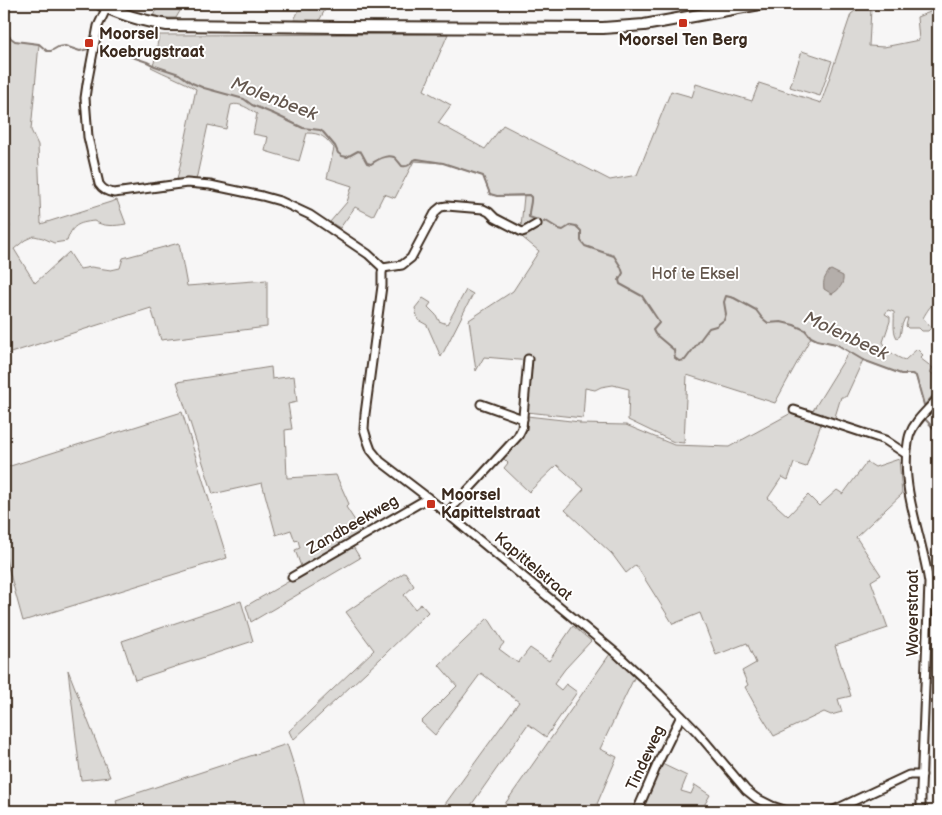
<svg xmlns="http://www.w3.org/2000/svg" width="942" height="815" font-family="'Balsamiq Sans',sans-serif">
  <rect width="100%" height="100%" fill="#f7f6f6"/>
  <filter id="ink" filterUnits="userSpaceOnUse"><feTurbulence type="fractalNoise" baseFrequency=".02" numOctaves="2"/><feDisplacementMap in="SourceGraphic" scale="10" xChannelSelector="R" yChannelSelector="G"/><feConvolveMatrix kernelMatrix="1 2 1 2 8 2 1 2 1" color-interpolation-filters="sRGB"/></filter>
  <g filter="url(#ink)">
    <g fill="#dbd9d6" stroke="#8b827a">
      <polygon points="159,4 184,4 176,18 161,18 153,16"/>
      <polygon points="302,4 328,4 319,21 294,20"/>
      <path d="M859,8L871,9L869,46L884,47L919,40L917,17L938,9V300C931,304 927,311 923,318L931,328L928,331H922L919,328H908L906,326L908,318H905L902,325L900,336L897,338C892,330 895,321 894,312L888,310L885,314L890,317V321L883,342C888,351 895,357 905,360L917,349L923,355L920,358L933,368L930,372L938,378V389L924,405L916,377L912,374H901L863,360L846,397H841L834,420L812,412L849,352L836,344L817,340L811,337L775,403L687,375L684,443L674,442L628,420L629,389L613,385L601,387L595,390L585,388L583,418L527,412L530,361L484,357L476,371L469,320L513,291L539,251L517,233L521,227L524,196H497L490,194L483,176L443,163L414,161L395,198L384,194L373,216L355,207L340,228L330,222L347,202L352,186L327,178L334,148C325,137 321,133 307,133L299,161L265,151L268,137L253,134L257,114C249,109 240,102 231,105L226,129L208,125L196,180H177L196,89C182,80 166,75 151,67L154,63L159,35L448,34L424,90L451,105L438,123L485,149L503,125L610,180L637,175L671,91L692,97L696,84L752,101L759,83L821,103L851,14Z"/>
      <path d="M4,33L15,41L39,44L31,130L38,145L41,224L117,200L126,224C115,226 104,227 94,221C78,223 72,225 67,241L54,243L43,238L34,236L25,240L14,249L35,283L69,252L80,269L91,267L111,270L120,268L123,258L179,243L187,286L267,280V327L161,340L151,308L4,355V228L10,227L4,198Z"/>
      <polygon points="802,51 832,61 820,96 790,87"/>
      <polygon points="466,290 473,294 441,357 427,325 418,320 415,308 423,298 431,303 428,307 436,315 439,321 447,324"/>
      <polygon points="271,367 272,379 294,376 297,402 288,404 292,429 285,430 287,478 336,475 349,504 346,507 363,533 302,569 295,550 300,548 298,540 295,541 291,530 276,535 262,483 213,494 177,382"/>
      <polygon points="182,412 227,558 23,621 4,552 4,468"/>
      <polygon points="793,412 822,421 806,467 794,463 788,480 782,477 768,498 788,516 808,495 819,506 837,490 843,494 867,462 875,467 899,459 902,494 856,537 881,575 871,581 888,628 835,646 851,696 838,699 842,712 831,715 824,712 774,736 756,707 745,687 748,685 742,671 756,663 747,643 716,655 700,613 673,624 636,565 626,573 612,554 565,510 584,489 557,465 529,492 504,468 508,463 502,457 526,425 527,416 580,422 580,424 626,425 674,445 729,447"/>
      <polygon points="352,545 360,558 251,622 246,606"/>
      <polygon points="405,572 414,586 404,595 415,609 421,604 428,612 381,658 293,740 289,731 374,650 346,612"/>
      <polygon points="241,601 253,641 135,680 122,641"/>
      <polygon points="488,618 504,643 499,649 518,663 530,648 549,661 573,626 591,641 565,669 554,684 561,690 566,684 577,692 546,737 528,724 467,811 440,811 519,702 481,673 435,735 421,722 457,686 439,665"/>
      <polygon points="938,645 938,681 930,684 932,648"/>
      <polygon points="610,654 635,676 600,749 617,757 597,804 612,811 500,811"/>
      <polygon points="68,670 110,777 81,780"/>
      <polygon points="287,744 299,781 306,811 118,811 116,800"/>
      <polygon points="660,763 687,776 681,791 691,794 695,785 710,795 701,811 638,811"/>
    </g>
    <path fill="#b4aeaa" stroke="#847972" d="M831,270L843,276C844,284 839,290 832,294L824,289C823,280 824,279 829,271Z"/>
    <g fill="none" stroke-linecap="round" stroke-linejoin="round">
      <g stroke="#847972" stroke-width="2">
        <polyline points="4,33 15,41 39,44 47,51 51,51 58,47 65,46 80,51 88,49"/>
        <path d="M100,46L147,62L155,66L179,74L192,83L204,88L244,99L252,105L274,114L303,128L320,130L323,132L335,146L338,153L342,156L347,157L358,151L361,152L367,163L371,164C377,160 386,154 394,157C397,159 400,164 402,166C408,167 410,165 413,160L417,159L443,163L483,176L490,194L497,196L529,195L531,197C532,204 528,210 529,217L535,219"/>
        <polyline points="544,222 546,221 559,229 563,230 571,225 576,226 581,231 581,241 585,246 614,256 621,267 623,273 619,280 620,284 642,296 658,320 659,323 653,330 655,334 674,350 675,358 679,361 685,360 709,328 716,326 724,320 726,314 724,302 726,296 734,298 756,310 762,318 768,323 781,322 794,325 805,330 811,337 817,340 836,344 863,360 901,374 912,374 916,376 924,405"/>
        <polyline points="926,420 938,433"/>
      </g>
      <defs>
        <g id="minor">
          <path d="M107,7L98,26L87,84L85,98L88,137L99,184C103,190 107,192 114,193L187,183L210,185L262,196L280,201L310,215L368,254L383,268"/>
          <polyline points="383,268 382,273 382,286 365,414 364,429 367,439 371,450 380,461 427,497 617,654 659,693 697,732 746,790 756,798 772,806 787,811"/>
          <polyline points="383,268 402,265 411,258 436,211 441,207 447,206 483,209 489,212 495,218 522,232 525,231 537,224"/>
          <polyline points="481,404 523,419"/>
          <polyline points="794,410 885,440 906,454"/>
          <polyline points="447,513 518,436 522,428 528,359"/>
          <polyline points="292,577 423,501 427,497"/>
          <polyline points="637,811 657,765 681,716"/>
          <polyline points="832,811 909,775 922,775"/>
          <path d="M921,811V790L929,583C923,540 902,492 907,450C908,445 908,439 910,434C915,420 928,410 938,398"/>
        </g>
        <path id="secondary" d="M100,4C121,15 143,21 167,25L339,27L603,28L644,25L760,4"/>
      </defs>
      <use href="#minor" stroke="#3b2a1e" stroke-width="11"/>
      <use href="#secondary" stroke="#3b2a1e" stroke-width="14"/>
      <use href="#minor" stroke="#fff" stroke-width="7"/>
      <use href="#secondary" stroke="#fff" stroke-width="10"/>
    </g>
  </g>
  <g fill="#c8321e" stroke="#fff" stroke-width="2">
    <rect x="678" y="18" width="10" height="10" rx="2.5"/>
    <rect x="84" y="38" width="10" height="10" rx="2.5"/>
    <rect x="426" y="499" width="10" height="10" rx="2.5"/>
  </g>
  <g text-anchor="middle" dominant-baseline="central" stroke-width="4" stroke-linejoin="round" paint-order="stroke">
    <g font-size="16" font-weight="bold" fill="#3b2a1e" stroke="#fff" text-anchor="start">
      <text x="99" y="34">Moorsel<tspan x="99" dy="18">Koebrugstraat</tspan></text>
      <text x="683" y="40" text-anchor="middle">Moorsel Ten Berg</text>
      <text x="441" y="495">Moorsel<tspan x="441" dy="18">Kapittelstraat</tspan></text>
    </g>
    <g font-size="16" fill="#63564c" stroke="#fff">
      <text x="695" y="274">Hof te Eksel</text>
    </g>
    <g font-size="16" fill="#3b2a1e" stroke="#fff">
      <text transform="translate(353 525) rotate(-30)">Zandbeekweg</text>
      <text transform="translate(533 567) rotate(40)">Kapittelstraat</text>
      <text transform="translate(913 613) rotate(-90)">Waverstraat</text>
      <text transform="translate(646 758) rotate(-65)">Tindeweg</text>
    </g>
    <g font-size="18" font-style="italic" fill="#65584f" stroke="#fff">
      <text transform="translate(274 99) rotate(21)">Molenbeek</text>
      <text transform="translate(846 336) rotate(25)">Molenbeek</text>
    </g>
  </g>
  <rect width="942" height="815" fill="none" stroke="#fff" stroke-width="20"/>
  <rect x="10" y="10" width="922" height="795" fill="none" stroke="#3b2a1e" stroke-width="2" filter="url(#ink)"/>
</svg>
